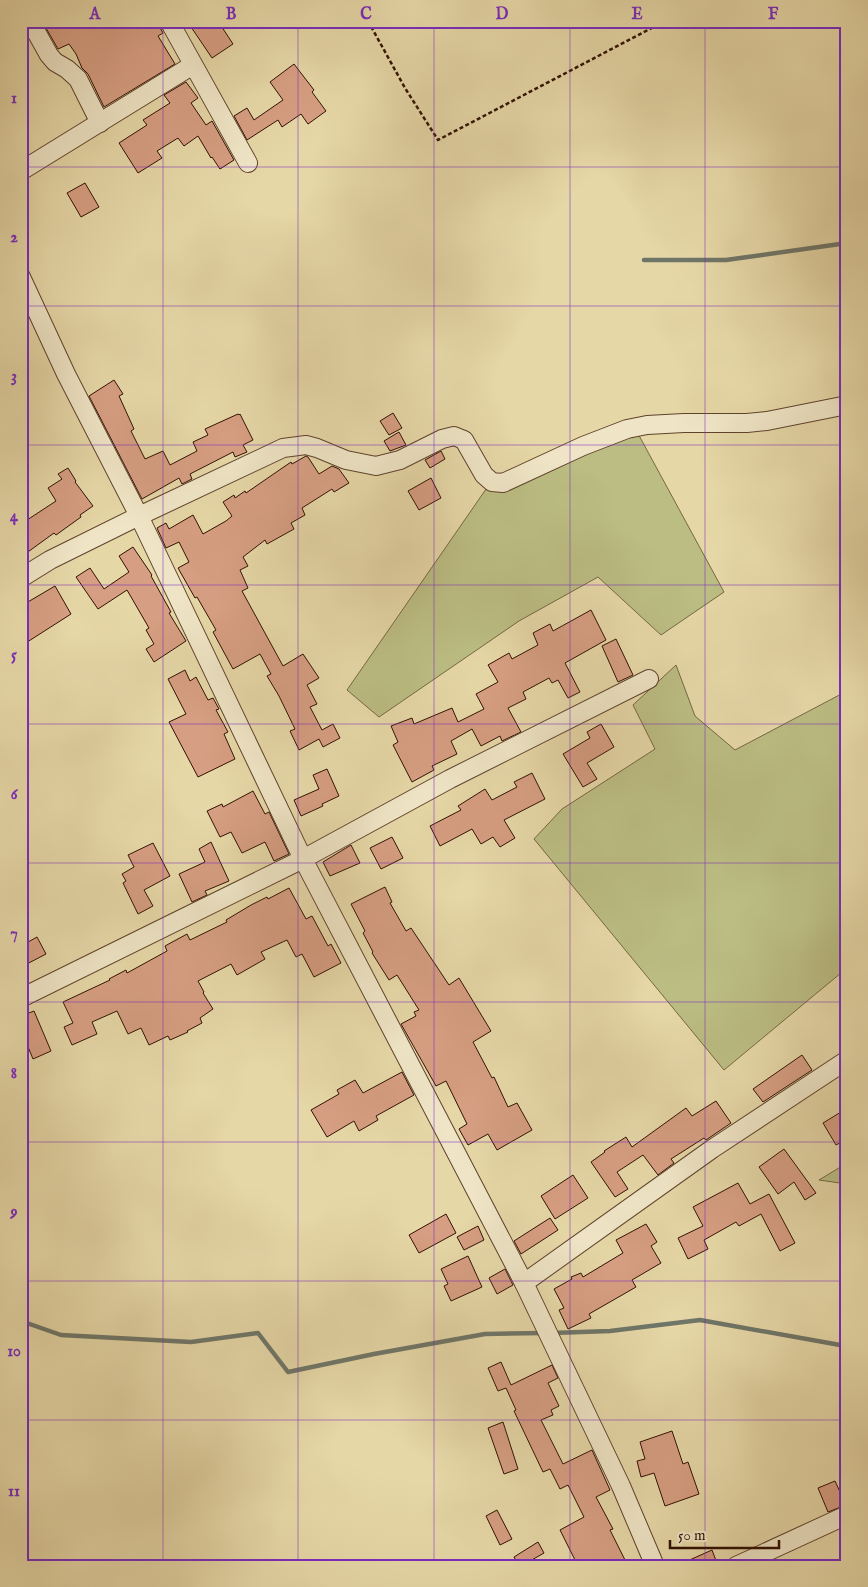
<svg xmlns="http://www.w3.org/2000/svg" width="868" height="1587" font-family="'IM FELL English',serif">
  <rect width="100%" height="100%" fill="#e6d7a7"/>
  <filter id="stains"><feTurbulence type="fractalNoise" baseFrequency=".004" numOctaves="4"/><feColorMatrix values="0 0 0 0 .2 0 0 0 0 .09 0 0 0 0 .02 0 0 0 .5 -.17"/></filter>
  <radialGradient id="worn" r=".72"><stop offset=".6" stop-color="#630" stop-opacity="0"/><stop offset="1" stop-color="#630" stop-opacity=".3"/></radialGradient>
  <g fill="#bbbd83" stroke="#766743">
    <polygon points="636,430 724,592 661,635 598,577 519,621 379,717 347,690 493,479"/>
    <polygon points="676,665 695,716 735,750 847,691 847,968 724,1070 534,839 562,809 655,749 633,705"/>
    <polygon points="847,1163 847,1184 819,1180"/>
  </g>
  <g fill="none" stroke-linecap="round" stroke-linejoin="round">
    <g stroke="#6f7668" stroke-width="4.5">
      <polyline points="644,260 726,260 847,243"/>
      <polyline points="21,1321 61,1335 191,1342 258,1333 288,1372 374,1354 485,1334 544,1333"/>
      <polyline points="552,1333 610,1331 700,1320 840,1345 847,1345"/>
    </g>
  </g>
  <g fill="#d69e82" stroke="#321103">
    <polygon points="42,21 156,21 163,33 158,36 175,64 104,107 88,74 82,68 76,54 69,44 58,49"/>
    <polygon points="187,21 218,21 233,44 212,58"/>
    <polygon points="294,64 314,90 312,92 326,111 308,124 301,114 282,127 278,120 247,140 234,116 247,108 254,120 283,100 270,82"/>
    <polygon points="186,82 198,98 191,103 206,125 212,121 234,160 220,169 212,157 211,158 198,136 184,146 178,138 157,151 162,158 138,173 119,143 147,125 143,120 170,103 164,95"/>
    <polygon points="85,183 99,207 81,217 67,193"/>
    <polygon points="114,380 123,394 119,396 134,429 131,431 145,459 163,451 170,465 197,451 193,442 208,435 205,429 238,414 239,415 240,414 253,440 243,445 247,452 235,457 233,452 190,474 192,479 182,484 179,478 142,499 89,396"/>
    <polygon points="393,413 402,428 389,435 380,421"/>
    <polygon points="399,432 406,445 390,451 384,441"/>
    <polygon points="441,451 445,459 430,468 425,460"/>
    <polygon points="306,456 308,457 319,474 332,466 339,469 349,483 334,492 332,489 302,508 305,515 291,523 294,529 267,544 265,540 243,557 248,566 240,570 248,588 242,591 283,666 303,654 319,678 307,685 317,704 310,707 322,730 333,724 340,738 323,747 319,739 299,750 290,731 295,729 279,696 267,676 271,674 260,654 233,669 213,632 216,630 197,597 195,598 178,568 189,562 179,542 166,548 157,528 166,523 169,529 193,515 203,534 226,521 232,516 223,502 234,495 235,498 245,491 246,493 291,462 292,464"/>
    <polygon points="68,468 76,481 75,482 93,506 80,515 81,517 56,535 54,533 21,557 21,524 56,501 48,488 62,479 58,474"/>
    <polygon points="431,478 441,498 419,510 408,491"/>
    <polygon points="133,547 152,575 151,576 171,612 169,613 186,641 154,662 146,649 154,644 146,630 149,628 127,590 98,609 76,577 90,568 104,589 129,572 119,556"/>
    <polygon points="55,586 71,614 21,646 21,606"/>
    <polygon points="591,610 606,640 565,663 580,692 568,698 558,680 552,683 549,678 523,692 526,699 508,708 521,732 502,741 500,736 481,746 472,729 451,741 457,754 432,766 434,770 412,782 393,745 398,742 391,726 412,718 414,724 452,708 458,722 484,709 476,694 498,682 488,665 509,653 512,659 538,645 533,633 550,624 553,631"/>
    <polygon points="616,639 633,675 618,682 602,646"/>
    <polygon points="185,670 190,681 196,677 208,700 213,698 219,709 216,710 228,732 224,734 235,759 198,777 169,722 186,714 168,679"/>
    <polygon points="601,724 614,747 587,763 597,779 583,787 563,754 590,738 587,732"/>
    <polygon points="327,769 339,796 322,804 323,806 301,816 294,800 319,789 313,775"/>
    <polygon points="532,773 545,799 504,820 515,838 500,847 493,837 481,844 472,829 440,846 430,826 461,810 458,806 485,789 492,800 517,787 514,782"/>
    <polygon points="253,791 265,814 269,812 289,854 274,861 265,842 242,853 231,832 220,837 207,811 222,804 223,807"/>
    <polygon points="392,837 403,858 381,869 370,848"/>
    <polygon points="211,842 229,881 205,891 207,895 192,902 179,874 205,862 199,849"/>
    <polygon points="153,843 170,876 144,890 153,906 138,914 123,883 126,881 122,874 134,867 128,855"/>
    <polygon points="351,845 360,863 330,876 323,862"/>
    <polygon points="385,887 392,902 390,903 406,931 411,928 449,985 459,978 491,1031 473,1042 492,1078 494,1077 508,1107 517,1103 532,1130 497,1150 488,1134 468,1145 459,1129 467,1124 446,1081 436,1086 401,1024 416,1016 414,1012 419,1010 397,975 389,980 372,953 373,952 363,933 365,931 351,904"/>
    <polygon points="289,888 306,919 312,916 328,946 331,944 341,963 314,977 302,954 296,957 287,940 261,952 265,959 237,975 231,964 198,981 204,992 203,993 213,1009 200,1018 202,1023 187,1031 188,1032 170,1040 168,1036 149,1045 141,1028 128,1034 117,1011 92,1022 97,1034 72,1045 64,1027 73,1023 63,1002 110,980 109,979 126,970 127,973 167,951 165,946 187,934 190,940 227,922 226,920 251,905 267,897 268,899"/>
    <polygon points="37,937 46,954 21,967 21,946"/>
    <polygon points="34,1011 51,1051 33,1059 21,1030 21,1016"/>
    <polygon points="802,1055 812,1070 763,1102 753,1089"/>
    <polygon points="402,1072 414,1095 376,1116 378,1120 359,1131 354,1121 327,1137 311,1110 339,1094 337,1090 355,1080 363,1093"/>
    <polygon points="716,1101 731,1123 706,1140 704,1138 671,1159 674,1163 658,1175 643,1155 617,1172 628,1189 615,1197 591,1162 605,1152 604,1151 626,1137 632,1147 686,1108 692,1116"/>
    <polygon points="841,1112 847,1121 847,1139 836,1145 823,1123"/>
    <polygon points="784,1149 816,1193 805,1200 794,1182 778,1194 759,1167"/>
    <polygon points="573,1175 588,1198 555,1219 541,1196"/>
    <polygon points="738,1183 750,1204 769,1194 795,1243 780,1251 761,1214 739,1226 736,1222 704,1240 708,1249 688,1259 678,1238 703,1226 693,1207"/>
    <polygon points="446,1214 456,1233 419,1253 409,1235"/>
    <polygon points="550,1218 558,1230 521,1254 514,1241"/>
    <polygon points="646,1224 657,1242 651,1246 661,1263 632,1280 636,1287 589,1314 591,1318 568,1329 559,1310 564,1308 554,1289 572,1279 571,1277 581,1273 583,1277 623,1253 616,1240"/>
    <polygon points="478,1226 484,1240 464,1250 457,1237"/>
    <polygon points="468,1256 482,1287 451,1301 444,1286 448,1284 441,1269"/>
    <polygon points="505,1269 513,1285 497,1294 489,1278"/>
    <polygon points="501,1362 511,1385 552,1365 558,1378 548,1383 559,1406 551,1410 553,1415 541,1420 563,1464 592,1450 610,1490 596,1497 613,1529 610,1530 626,1562 620,1566 578,1566 560,1530 584,1517 568,1485 560,1489 550,1469 543,1472 514,1411 516,1410 506,1388 498,1391 488,1368"/>
    <polygon points="503,1422 518,1469 504,1474 488,1428"/>
    <polygon points="672,1431 683,1464 688,1462 699,1494 665,1506 654,1473 641,1477 637,1461 645,1459 640,1442"/>
    <polygon points="835,1481 846,1505 828,1512 818,1488"/>
    <polygon points="497,1510 512,1539 500,1545 486,1516"/>
    <polygon points="538,1542 544,1553 530,1561 532,1566 519,1566 514,1557"/>
    <polygon points="712,1550 718,1566 676,1566"/>
  </g>
  <g fill="none" stroke-linecap="round" stroke-linejoin="round">
    <defs>
      <g id="street">
        <polyline points="30,21 49,55 55,62 67,69 78,79 100,123"/>
        <polyline points="169,21 248,163"/>
        <polyline points="21,171 193,65"/>
        <polyline points="21,277 66,374 139,516 303,859 524,1283 621,1486 655,1566"/>
        <polyline points="21,578 50,560 139,516 283,448 306,445 317,448 346,460 376,466 400,460 442,439 454,436 464,440 484,475 492,482 503,483 583,446 627,429 647,425 684,423 747,423 767,421 847,405"/>
        <polyline points="21,998 303,859 450,779 649,679"/>
        <polyline points="524,1283 712,1149 847,1060"/>
        <polyline points="736,1566 847,1515"/>
      </g>
    </defs>
    <use href="#street" stroke="#5f422c" stroke-width="20"/>
    <polyline stroke="#321103" stroke-width="2.5" stroke-dasharray="4 2.5" stroke-linecap="butt" points="368,21 405,88 438,140 665,21"/>
    <use href="#street" stroke="#efe5c6" stroke-width="18"/>
  </g>
  <path fill="none" stroke="#7b2cbf" stroke-width="1" stroke-opacity="0.55" d="M163,21V1566M298,21V1566M434,21V1566M570,21V1566M705,21V1566M21,167H847M21,306H847M21,445H847M21,585H847M21,724H847M21,863H847M21,1002H847M21,1142H847M21,1281H847M21,1420H847"/>
  <rect width="868" height="1587" fill="none" stroke="#e6d7a7" stroke-width="55"/>
  <path d="M670 1540v8h109v-8" fill="none" stroke="#321103" stroke-width="2.5"/>
  <text x="678" y="1540" font-size="15" fill="#321103" stroke="#efe5c6" stroke-width="4" paint-order="stroke">50 m</text>
  <rect x="28" y="28" width="812" height="1532" fill="none" stroke="#7b2cbf" stroke-width="2"/>
  <g font-size="16" text-anchor="middle" font-weight="bold" fill="#7b2cbf">
    <text x="95" y="19">A</text>
    <text x="231" y="19">B</text>
    <text x="366" y="19">C</text>
    <text x="502" y="19">D</text>
    <text x="637" y="19">E</text>
    <text x="773" y="19">F</text>
    <text x="14" y="103">1</text>
    <text x="14" y="242">2</text>
    <text x="14" y="381">3</text>
    <text x="14" y="521">4</text>
    <text x="14" y="660">5</text>
    <text x="14" y="799">6</text>
    <text x="14" y="938">7</text>
    <text x="14" y="1078">8</text>
    <text x="14" y="1217">9</text>
    <text x="14" y="1356">10</text>
    <text x="14" y="1496">11</text>
  </g>
  <rect width="100%" height="100%" filter="url(#stains)"/>
  <rect width="100%" height="100%" fill="url(#worn)"/>
</svg>
